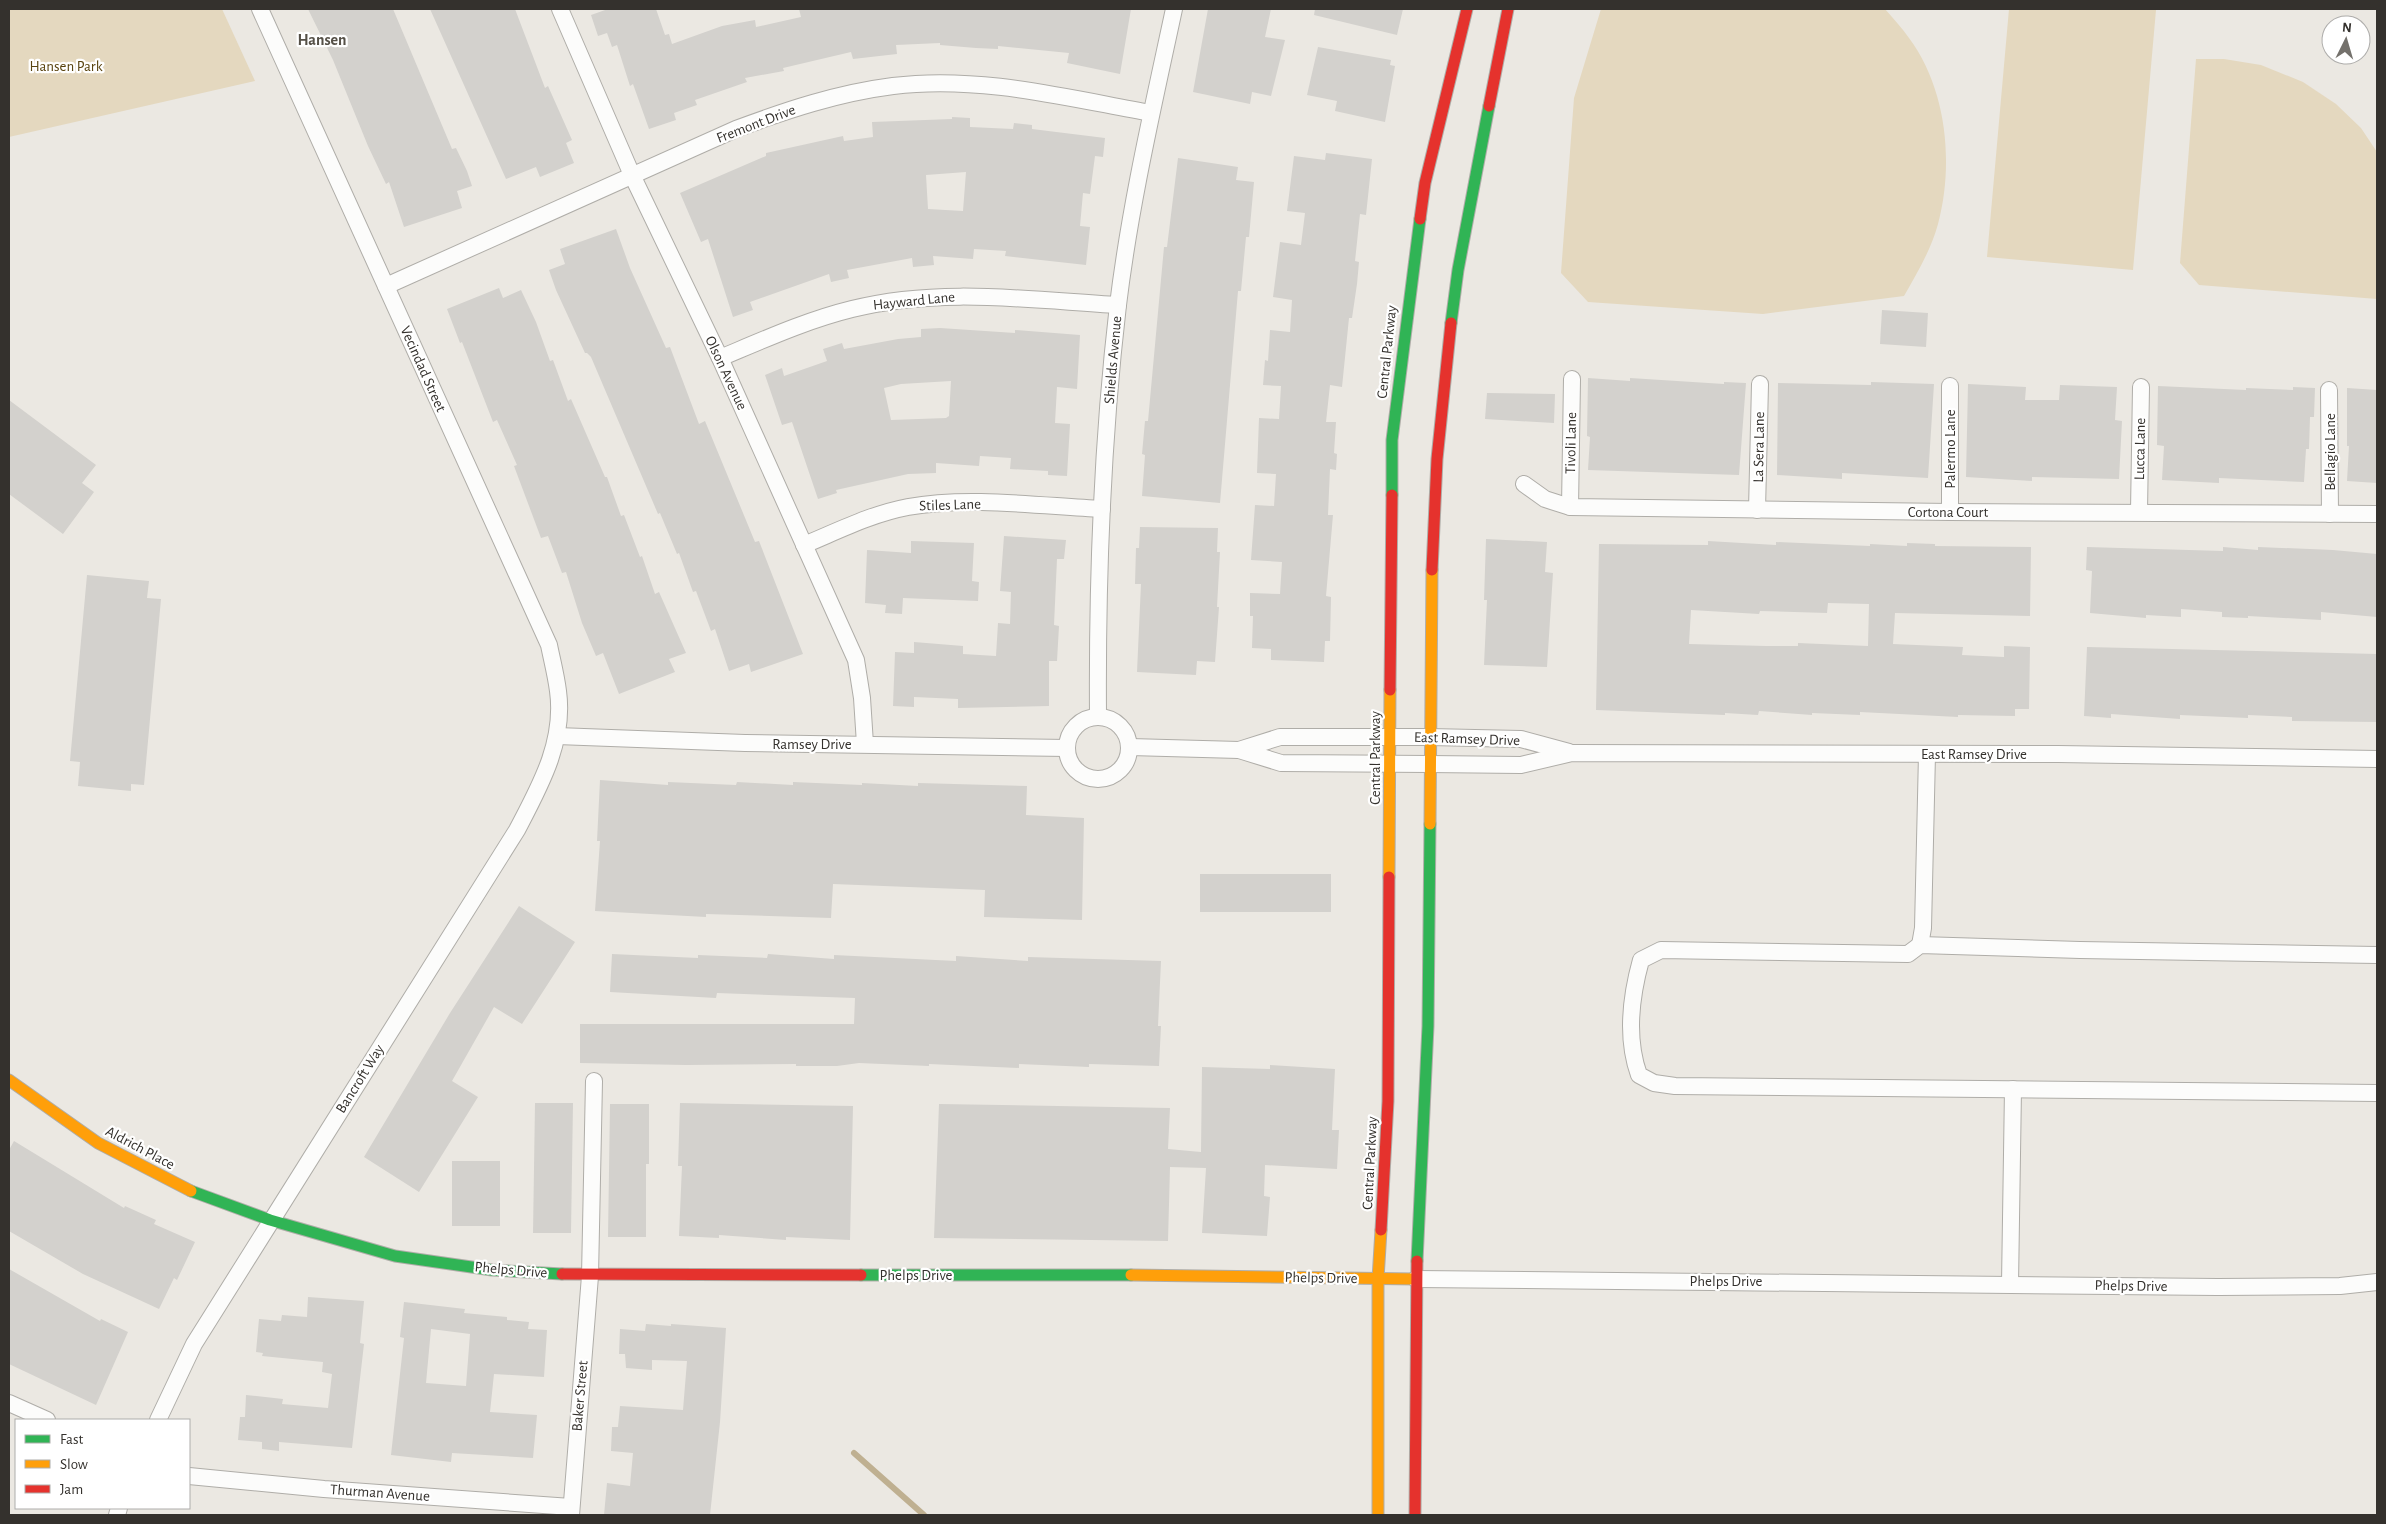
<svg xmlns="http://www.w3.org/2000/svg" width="2386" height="1524" font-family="'Alegreya Sans',sans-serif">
  <rect width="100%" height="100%" fill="#ebe8e2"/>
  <g fill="#e4d8bf">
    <polygon points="9,9 222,9 255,81 9,137"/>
    <path d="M1601,9H1885C1893,18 1902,28 1909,38C1947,89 1954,164 1938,224C1931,250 1917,273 1904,296L1763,314L1588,302L1561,273L1574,98Z"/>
    <polygon points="2009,9 2156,10 2133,270 1987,257"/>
    <polygon points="2196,59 2224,59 2261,65 2303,82 2336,104 2361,128 2377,152 2377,299 2199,285 2180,263"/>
  </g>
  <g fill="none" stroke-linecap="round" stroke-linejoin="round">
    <polyline stroke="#bfb091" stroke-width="6" points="854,1453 924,1515"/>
  </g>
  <g fill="#d3d1cd" fill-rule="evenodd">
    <polygon points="308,9 393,9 452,149 456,148 467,171 472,186 457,191 462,208 404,227 389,182 386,184 368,146 333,60"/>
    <polygon points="430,9 515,9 545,88 548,86 572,140 566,143 574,163 540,177 536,167 506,179"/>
    <polygon points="608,9 656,9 665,35 669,34 672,44 722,26 755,20 756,27 801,17 799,9 1131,9 1120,74 1067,63 1069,53 998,46 998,49 976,48 940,45 940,43 896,45 897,54 853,59 851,52 783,68 784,71 745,78 747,82 695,100 697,105 674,113 676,120 649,129 633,84 630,86 617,45 612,47 607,33 598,36 591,15"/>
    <polygon points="1208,9 1271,9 1265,37 1285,40 1271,96 1252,92 1250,104 1193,92"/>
    <polygon points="1315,9 1403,9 1397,35 1314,15"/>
    <polygon points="1318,47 1391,60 1390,65 1395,66 1385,122 1335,111 1337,101 1307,95"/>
    <path d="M952,117L970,118V127L1013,129L1014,123L1032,125V129L1105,138L1103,157L1095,156L1090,194L1083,193L1080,226L1090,227L1086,265L1005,256L1006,251L974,249L973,259L933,256L934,265L913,267L912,258L847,270L849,278L831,282L829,274L750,302L753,310L733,317L708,239L701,242L680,193L766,156V153L843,136L844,141L873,137L872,122L952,119ZM966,172L963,211L928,209L926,175Z"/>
    <polygon points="1326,153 1372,159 1366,215 1360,214 1355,261 1359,262 1357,284 1352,318 1349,318 1342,387 1330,385 1326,422 1336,422 1334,453 1337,454 1336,470 1330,469 1328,515 1333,515 1326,596 1331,597 1330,641 1325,641 1324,662 1271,660 1271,649 1252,648 1253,616 1250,616 1250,593 1280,594 1282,562 1251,560 1255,505 1274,506 1276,474 1257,473 1259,418 1279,419 1281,386 1263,385 1265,360 1268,361 1270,330 1290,332 1292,300 1273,297 1280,242 1301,245 1305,213 1287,211 1294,156 1325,160"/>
    <polygon points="1178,158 1238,167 1236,180 1254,182 1249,237 1246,237 1241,291 1238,291 1220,503 1142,496 1145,455 1142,454 1145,421 1148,421 1164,247 1167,247"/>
    <polygon points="616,229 630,268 666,348 670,347 699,424 705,421 755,542 759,541 803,654 751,672 749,664 729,671 715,629 711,631 696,591 693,592 679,553 677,554 660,513 658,514 591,357 587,353 585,353 556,290 549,270 565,264 560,249"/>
    <polygon points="499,288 503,298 521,290 536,322 550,361 553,360 568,401 571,399 605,477 607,477 621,516 624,515 640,557 642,556 655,594 659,592 686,653 669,659 675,672 619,694 603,653 596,656 582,623 566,572 562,573 548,536 541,538 514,466 517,465 497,420 493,422 462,342 460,343 447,309"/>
    <polygon points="1882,310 1928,313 1926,347 1880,344"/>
    <path d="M940,328L1015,333V330L1080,335L1077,389L1057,387L1055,423L1070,424L1067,476L1048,475V471L1010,469L1011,458L980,456L979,466L936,463V473L908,474L836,490L837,493L818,499L792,422L782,425L765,375L782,368L784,376L827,361L823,349L842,343L844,349L898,339L921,337V329ZM951,381L949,416L946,418L891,420L884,388L901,384Z"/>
    <polygon points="1588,378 1630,381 1630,378 1724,384 1724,382 1746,383 1739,475 1588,470 1590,437 1587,436"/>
    <polygon points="1871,382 1934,384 1928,478 1842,473 1842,479 1777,475 1778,383 1871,385"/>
    <polygon points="1968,384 2026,387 2025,400 2059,400 2060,385 2117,387 2115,420 2122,421 2119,479 2032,477 2032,481 1966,477"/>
    <polygon points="2158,386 2246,390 2246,388 2293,390 2293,387 2315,388 2314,417 2310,417 2309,449 2306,449 2304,482 2219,478 2219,483 2162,480 2164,446 2157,445"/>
    <polygon points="2347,388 2377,390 2377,483 2347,481 2349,446 2347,446"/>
    <polygon points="1487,393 1555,394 1554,423 1485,419"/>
    <polygon points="9,400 96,465 82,483 94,492 63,534 9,494"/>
    <polygon points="1140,527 1218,528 1217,552 1220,552 1217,607 1219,607 1215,662 1197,661 1196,675 1137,672 1141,584 1135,584 1136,548 1139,548"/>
    <polygon points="1004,536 1066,540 1064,559 1057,559 1054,625 1059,626 1057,661 1049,661 1049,706 958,708 958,699 914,697 914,707 893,706 895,652 914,653 914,642 963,646 963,654 996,656 998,623 1010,624 1011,592 1000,591"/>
    <polygon points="1486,539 1547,542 1545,572 1553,573 1547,667 1484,665 1487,600 1484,600"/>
    <polygon points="911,541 974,543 972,581 979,582 978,601 903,598 902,614 885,613 886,605 865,603 867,550 911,553"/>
    <path d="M1708,541L1776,545V542L1870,546V544L1907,546V543L1935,544V546L2031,547L2030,616L1895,613L1893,644L1963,647L1962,655L2004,657V646L2030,647L2029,709H2015V716L1958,715V717L1860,712V715L1812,713V715L1759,711L1758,715L1725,713V715L1596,710L1599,544L1708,545ZM1828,603L1869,604L1868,646L1798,643V646H1766L1689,644L1691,610L1759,614L1760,611L1827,613Z"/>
    <polygon points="2087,547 2223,551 2223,547 2258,550 2258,547 2333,550 2377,554 2377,617 2321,612 2321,620 2248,616 2248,618 2222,617 2222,612 2181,609 2181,617 2146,615 2146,618 2090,613 2092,571 2086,570"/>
    <polygon points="87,575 149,581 147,598 161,599 144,785 131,784 131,791 78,786 80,762 70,761"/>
    <polygon points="2087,647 2377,654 2377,722 2292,721 2292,717 2248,715 2248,718 2180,715 2180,719 2111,714 2111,718 2084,716"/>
    <polygon points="600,780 668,785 668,782 736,785 737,782 793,785 793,782 862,785 862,783 918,786 918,783 1027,786 1026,815 1084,818 1082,920 984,917 985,890 833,884 831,918 706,914 706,917 595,911 600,841 597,841"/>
    <rect x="1200" y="874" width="131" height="38"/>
    <polygon points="519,906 575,942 522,1024 494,1007 452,1081 478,1097 419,1192 364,1157 450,1013"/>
    <polygon points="612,954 698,958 698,955 767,958 768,954 834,959 834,955 956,961 956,956 1028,961 1028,957 1161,961 1158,1026 1161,1026 1159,1066 1089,1064 1089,1067 1019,1064 1019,1068 929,1064 929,1066 859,1063 837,1066 796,1066 796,1064 686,1065 580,1063 580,1024 854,1024 855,998 717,993 716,998 610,992"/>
    <polygon points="1270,1065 1335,1069 1332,1130 1339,1130 1337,1169 1265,1165 1264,1196 1270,1197 1267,1236 1202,1233 1206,1168 1170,1167 1168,1241 934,1238 939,1104 1170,1108 1168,1149 1201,1152 1202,1067 1270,1069"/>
    <polygon points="535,1103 573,1103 571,1233 533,1233"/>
    <polygon points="680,1103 853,1106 850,1240 786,1237 786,1240 719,1235 719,1238 679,1236 682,1166 678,1166"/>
    <polygon points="610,1104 649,1104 649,1164 646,1164 646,1237 608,1237"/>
    <polygon points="14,1141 124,1208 125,1206 156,1220 154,1224 195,1242 177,1280 174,1278 159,1309 83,1274 9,1231 9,1150"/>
    <rect x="452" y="1161" width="48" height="65"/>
    <polygon points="9,1269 100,1321 101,1319 128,1332 96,1405 9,1364"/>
    <polygon points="308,1297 364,1301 360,1343 364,1344 352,1448 279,1442 279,1451 262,1449 262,1442 238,1440 240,1417 245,1417 246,1395 283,1399 282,1404 328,1408 332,1374 322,1372 323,1362 262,1356 263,1353 256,1352 259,1319 281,1321 282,1315 307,1317"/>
    <path d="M404,1302L465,1309L464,1313L507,1317V1320L529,1322L528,1329L547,1330L544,1377L494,1374L490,1412L537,1415L533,1458L452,1453L451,1462L391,1455L404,1338L400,1337ZM431,1329L470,1334L466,1386L426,1383Z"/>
    <polygon points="646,1324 671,1326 671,1324 726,1328 720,1422 710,1515 604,1515 607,1483 630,1486 633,1453 611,1451 612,1427 618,1427 620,1406 683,1410 687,1361 652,1360 652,1370 626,1368 625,1354 619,1354 620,1329 645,1331"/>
  </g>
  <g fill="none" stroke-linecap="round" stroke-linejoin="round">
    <defs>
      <g id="street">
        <polyline points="560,9 632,175 720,358 856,660 862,698 865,744"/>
        <path d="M386,286L736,129C787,110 838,93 893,86C979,75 1067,98 1151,113"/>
        <path d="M720,358C763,340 807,320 852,309C939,287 1030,300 1118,305"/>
        <polyline points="2329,390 2330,514"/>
        <polyline points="1524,484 1545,499 1570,507 1950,512 2377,514"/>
        <polyline points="1570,507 1572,379"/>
        <polyline points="1757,510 1760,384"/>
        <polyline points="1950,512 1950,386"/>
        <polyline points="2139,512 2141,387"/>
        <path d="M804,545C838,531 871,514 908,507C969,496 1040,506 1102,509"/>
        <path d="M1098,716C1097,579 1102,442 1118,305C1130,206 1153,107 1174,9"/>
        <circle cx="1098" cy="748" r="31"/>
        <polyline points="557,736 745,743 1067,748"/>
        <polyline points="1130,747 1239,750 1280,737 1429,737 1521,739 1569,752"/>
        <polyline points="1239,750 1281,763 1429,764 1521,765 1572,753 2058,754 2377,759"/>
        <polyline points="1920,945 1923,928 1927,754"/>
        <path d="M2377,955L2080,950L1920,945L1908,954L1661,950L1641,960C1631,996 1626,1039 1639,1075L1654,1083L1675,1086L2377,1093"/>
        <polyline points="1416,1279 2218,1287 2340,1286 2377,1282"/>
        <polyline points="2010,1284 2013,1089"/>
        <polyline points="9,1403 47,1420"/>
        <path d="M158,1420L194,1344L517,830C540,786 565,742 558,691C556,675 552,660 549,645L260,9"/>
        <polyline points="189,1476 324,1489 571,1507"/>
        <polyline points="117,1515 119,1508"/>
        <polyline points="571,1515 590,1276 594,1081"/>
      </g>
      <g id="fast">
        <polyline points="1451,323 1458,270 1489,106"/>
        <polyline points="1392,495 1392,440 1420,219"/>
        <polyline points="191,1191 270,1220 395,1256 492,1270 562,1274"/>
        <polyline points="1417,1261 1428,1026 1430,824"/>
        <polyline points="861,1275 1131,1275"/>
      </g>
      <g id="slow">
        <polyline points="1430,824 1432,570"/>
        <polyline points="1389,877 1390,690"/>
        <polyline points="9,1080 98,1143 191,1191"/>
        <polyline points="1131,1275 1416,1279"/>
        <polyline points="1378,1515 1378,1279 1381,1230"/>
      </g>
      <g id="jam">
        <polyline points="1489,106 1508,9"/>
        <polyline points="1420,219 1425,183 1467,9"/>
        <polyline points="1432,570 1437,459 1451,323"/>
        <polyline points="1390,690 1392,495"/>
        <polyline points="1381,1230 1388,1101 1389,877"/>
        <polyline points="562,1274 861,1275"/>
        <polyline points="1415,1515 1417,1261"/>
      </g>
    </defs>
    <use href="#street" stroke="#afada8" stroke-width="18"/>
    <use href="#fast" stroke="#afada8" stroke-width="13"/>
    <use href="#slow" stroke="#afada8" stroke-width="13"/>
    <use href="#jam" stroke="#afada8" stroke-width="13"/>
    <use href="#street" stroke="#fcfcfb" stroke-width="16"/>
    <use href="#fast" stroke="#30b455" stroke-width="11"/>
    <use href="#slow" stroke="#ff9f0a" stroke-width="11"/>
    <use href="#jam" stroke="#e5322d" stroke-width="11"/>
  </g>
  <g text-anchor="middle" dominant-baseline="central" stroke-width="4.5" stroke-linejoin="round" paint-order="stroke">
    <g font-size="15" fill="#59430f" stroke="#fff">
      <text x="66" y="66">Hansen Park</text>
    </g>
    <g font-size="15" fill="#34312d" stroke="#fff">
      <text transform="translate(756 124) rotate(-21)">Fremont Drive</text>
      <text transform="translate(914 301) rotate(-6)">Hayward Lane</text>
      <text transform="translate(1387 352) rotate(-84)">Central Parkway</text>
      <text transform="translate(1113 360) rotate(-85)">Shields Avenue</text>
      <text transform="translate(423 369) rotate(66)">Vecindad Street</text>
      <text transform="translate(726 373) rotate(65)">Olson Avenue</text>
      <text transform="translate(1571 443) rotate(-89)">Tivoli Lane</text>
      <text transform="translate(1759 447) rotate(-89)">La Sera Lane</text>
      <text transform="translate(1950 449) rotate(-90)">Palermo Lane</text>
      <text transform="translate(2140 449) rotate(-89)">Lucca Lane</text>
      <text transform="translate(2330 452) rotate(-90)">Bellagio Lane</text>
      <text transform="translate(950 505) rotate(-2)">Stiles Lane</text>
      <text x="1948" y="512">Cortona Court</text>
      <text transform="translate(1467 739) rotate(2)">East Ramsey Drive</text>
      <text x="812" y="744">Ramsey Drive</text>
      <text x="1974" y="754">East Ramsey Drive</text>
      <text transform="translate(1375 758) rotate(-90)">Central Parkway</text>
      <text transform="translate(360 1079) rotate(-58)">Bancroft Way</text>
      <text transform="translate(140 1148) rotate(28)">Aldrich Place</text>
      <text transform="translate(1370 1163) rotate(-87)">Central Parkway</text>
      <text transform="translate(511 1270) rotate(5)">Phelps Drive</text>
      <text x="916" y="1275">Phelps Drive</text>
      <text transform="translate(1321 1278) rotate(1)">Phelps Drive</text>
      <text x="1726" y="1281">Phelps Drive</text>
      <text transform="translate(2131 1286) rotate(1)">Phelps Drive</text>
      <text transform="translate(580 1396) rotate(-85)">Baker Street</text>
      <text transform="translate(380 1493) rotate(4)">Thurman Avenue</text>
    </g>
    <g font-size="16" font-weight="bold" fill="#555047" stroke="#fff">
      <text x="322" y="40">Hansen</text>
    </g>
  </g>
  <rect width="2386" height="1524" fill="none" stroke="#34312d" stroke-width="20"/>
  <rect x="15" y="1419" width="175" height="90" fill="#ffffff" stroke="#aeadab"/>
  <rect x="25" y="1435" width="25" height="8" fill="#30b455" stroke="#aeadab"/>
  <text x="60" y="1444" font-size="15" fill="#34312d">Fast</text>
  <rect x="25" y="1460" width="25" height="8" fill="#ff9f0a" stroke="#aeadab"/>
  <text x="60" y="1469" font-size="15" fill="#34312d">Slow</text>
  <rect x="25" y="1485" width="25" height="8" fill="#e5322d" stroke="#aeadab"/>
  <text x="60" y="1494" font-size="15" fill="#34312d">Jam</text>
  <g transform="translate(2346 40) rotate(5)"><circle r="24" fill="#ffffff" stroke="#aeadab"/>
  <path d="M0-4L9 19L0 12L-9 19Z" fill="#74716c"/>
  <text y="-8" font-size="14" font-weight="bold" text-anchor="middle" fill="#34312d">N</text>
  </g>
</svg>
